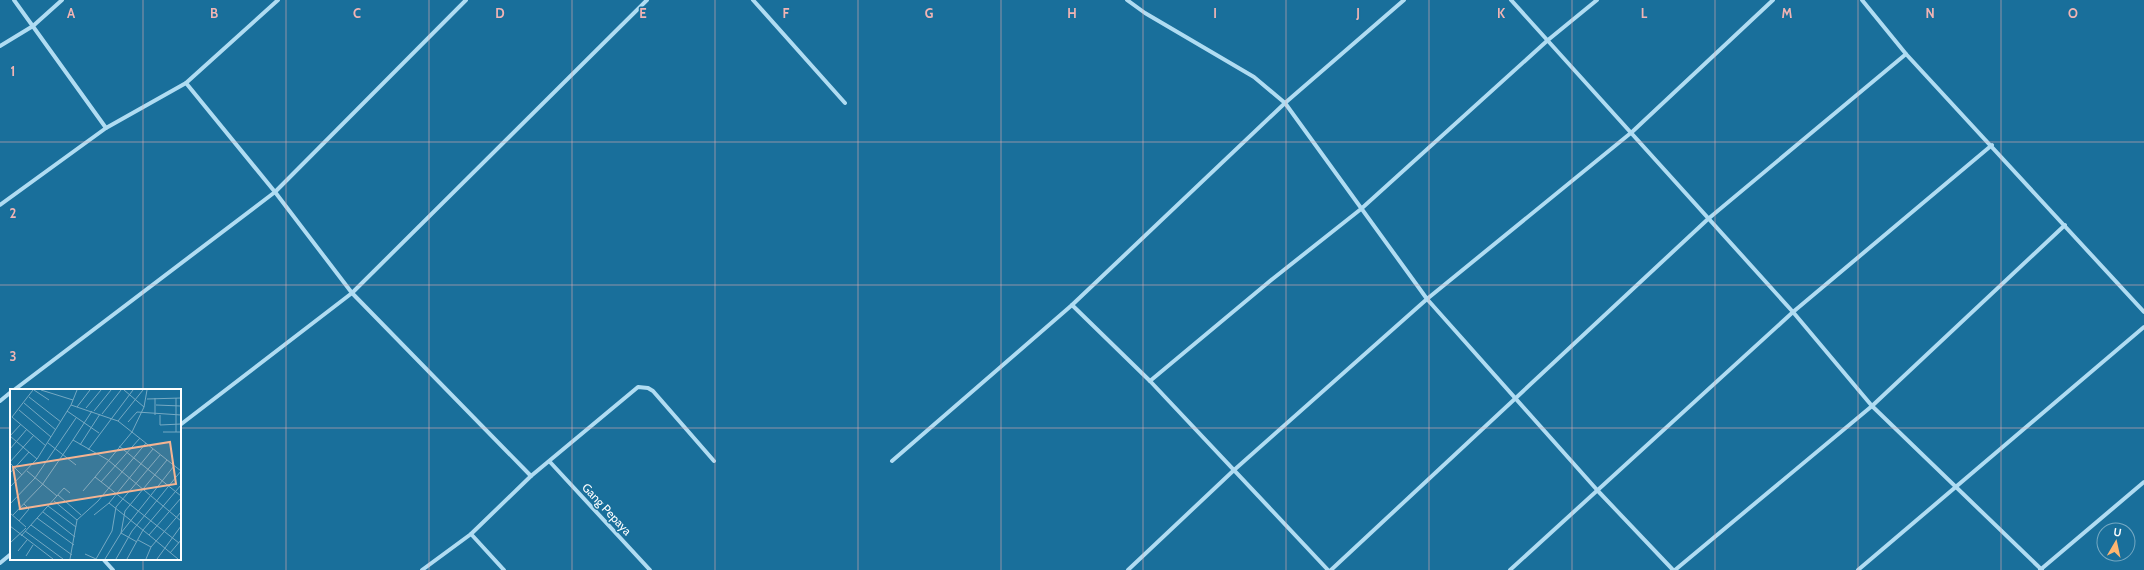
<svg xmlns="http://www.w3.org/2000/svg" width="2144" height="570" font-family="Cabin,sans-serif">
  <rect width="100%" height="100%" fill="#196f9b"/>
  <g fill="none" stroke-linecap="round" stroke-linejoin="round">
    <g stroke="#b0dcf2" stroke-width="4">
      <polyline points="14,0 106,128"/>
      <polyline points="753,0 845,103"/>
      <polyline points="1127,0 1145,13 1254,77 1285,103 1427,299 1598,491 1673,570"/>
      <polyline points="1511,0 1793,312 1872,406 2042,570"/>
      <polyline points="1862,0 1906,54 2144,312"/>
      <polyline points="0,46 33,26 62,0"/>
      <polyline points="186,83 275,192 352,293 531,476"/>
      <polyline points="0,205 106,128 186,83 278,0"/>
      <polyline points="1072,305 1285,103 1404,0"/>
      <polyline points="1150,381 1270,281 1361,209 1548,40 1597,0"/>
      <polyline points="14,390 275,192 466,0"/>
      <polyline points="0,401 11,392"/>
      <polyline points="180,425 352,293 647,0"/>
      <polyline points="892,461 1072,305 1150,381 1328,570"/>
      <polyline points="550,462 650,570"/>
      <polyline points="471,534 504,570"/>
      <polyline points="103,559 113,570"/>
      <polyline points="0,563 11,554"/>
      <polyline points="422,570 471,534 531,476 638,387 648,388 653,391 714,461"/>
      <polyline points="1128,570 1233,471 1427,299 1632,132 1773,0"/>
      <polyline points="1331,570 1708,219 1906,54"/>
      <polyline points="1510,570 1793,312 1992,145"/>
      <polyline points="1675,570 1872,406 2065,225"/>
      <polyline points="1858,570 2144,327"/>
      <polyline points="2040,570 2144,482"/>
    </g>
  </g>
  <path fill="none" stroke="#f1b4b4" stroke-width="1" stroke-opacity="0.55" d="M143,0V390M286,0V570M429,0V570M572,0V570M715,0V570M858,0V570M1001,0V570M1143,0V570M1286,0V570M1429,0V570M1572,0V570M1715,0V570M1858,0V570M2001,0V570M0,142H2144M0,285H2144M0,428H11M180,428H2144M143,559V570"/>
  <g text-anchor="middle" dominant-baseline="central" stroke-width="3" stroke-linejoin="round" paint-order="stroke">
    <g font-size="12" fill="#fff" stroke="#196f9b">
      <text transform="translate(607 509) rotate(47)">Gang Pepaya</text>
    </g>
  </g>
  <g transform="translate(10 389)">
    <rect width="171" height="171" fill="#196f9b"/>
    <path fill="none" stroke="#75a9c3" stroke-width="1" d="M24,1L39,11M31,1L63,11M114,1L134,18M19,8L51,33M145,9V26M137,10L171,9M14,14L46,41M61,16L108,32L171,82M146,16L171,17M67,18L80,1M76,19L91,1M9,21L41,48M57,22L89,44M82,22L63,51L98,71L171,132M84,22L101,1M92,25L111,1M150,26V36L171,35M2,28L36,57M2,28L23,1M108,32L133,1M118,33L127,23L171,26M153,43H171M166,43V9M0,47L27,70M0,47L11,35M38,54L66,76M70,56L90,25M109,57L171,107M0,60L17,40M78,61L123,1M0,73L24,46M0,74L12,86M17,82L47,107M0,84L19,63M85,88L122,43L134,18L137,1M91,93L130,49M0,98L27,70L61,16L67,1M73,102L85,88L169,154M48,106L71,126M44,112L67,131L60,170M99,114L139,146M0,115L25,89L66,29M38,117L66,138M33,123L65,148M0,124L16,138M3,126L32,96L63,51M84,126L99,114L143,60M27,129L64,156M67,131L88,112L136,54M9,132L19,120L14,115M21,136L62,166M0,137L43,170M15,142L53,170M11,147L54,99L60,104M128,151L141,158M127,153L111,144L164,77M0,154L16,139M8,162L17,151M160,164L171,151M75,165L86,170M16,167L23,156M86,170L102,142L106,118L150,66M95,170L111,144L115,122L157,71M106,170L122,142L171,82M117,170L133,141L171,96M136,170L141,158L171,123M147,170L171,137M168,170L139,146L171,109"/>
    <path fill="#f5b492" fill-opacity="0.15" stroke="#f5b492" stroke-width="2" d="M160,53L166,95L10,120L3,78Z"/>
    <rect width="171" height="171" fill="none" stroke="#fff" stroke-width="2"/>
  </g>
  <g font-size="13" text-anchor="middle" font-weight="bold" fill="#f1b4b4" stroke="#196f9b" stroke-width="3" stroke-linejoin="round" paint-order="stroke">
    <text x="71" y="18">A</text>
    <text x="214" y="18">B</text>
    <text x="357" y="18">C</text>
    <text x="500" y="18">D</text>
    <text x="643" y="18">E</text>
    <text x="786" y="18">F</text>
    <text x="929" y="18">G</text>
    <text x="1072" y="18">H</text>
    <text x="1215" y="18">I</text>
    <text x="1358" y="18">J</text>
    <text x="1501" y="18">K</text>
    <text x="1644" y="18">L</text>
    <text x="1787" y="18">M</text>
    <text x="1930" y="18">N</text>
    <text x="2073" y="18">O</text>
    <text x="13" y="76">1</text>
    <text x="13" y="218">2</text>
    <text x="13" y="361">3</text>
  </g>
  <g transform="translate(2116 542) rotate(9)"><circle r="19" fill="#196f9b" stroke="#75a9c3"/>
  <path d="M0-3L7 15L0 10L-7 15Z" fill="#ffb670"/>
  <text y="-6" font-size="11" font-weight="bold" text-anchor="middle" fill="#ffffff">U</text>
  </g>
</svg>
